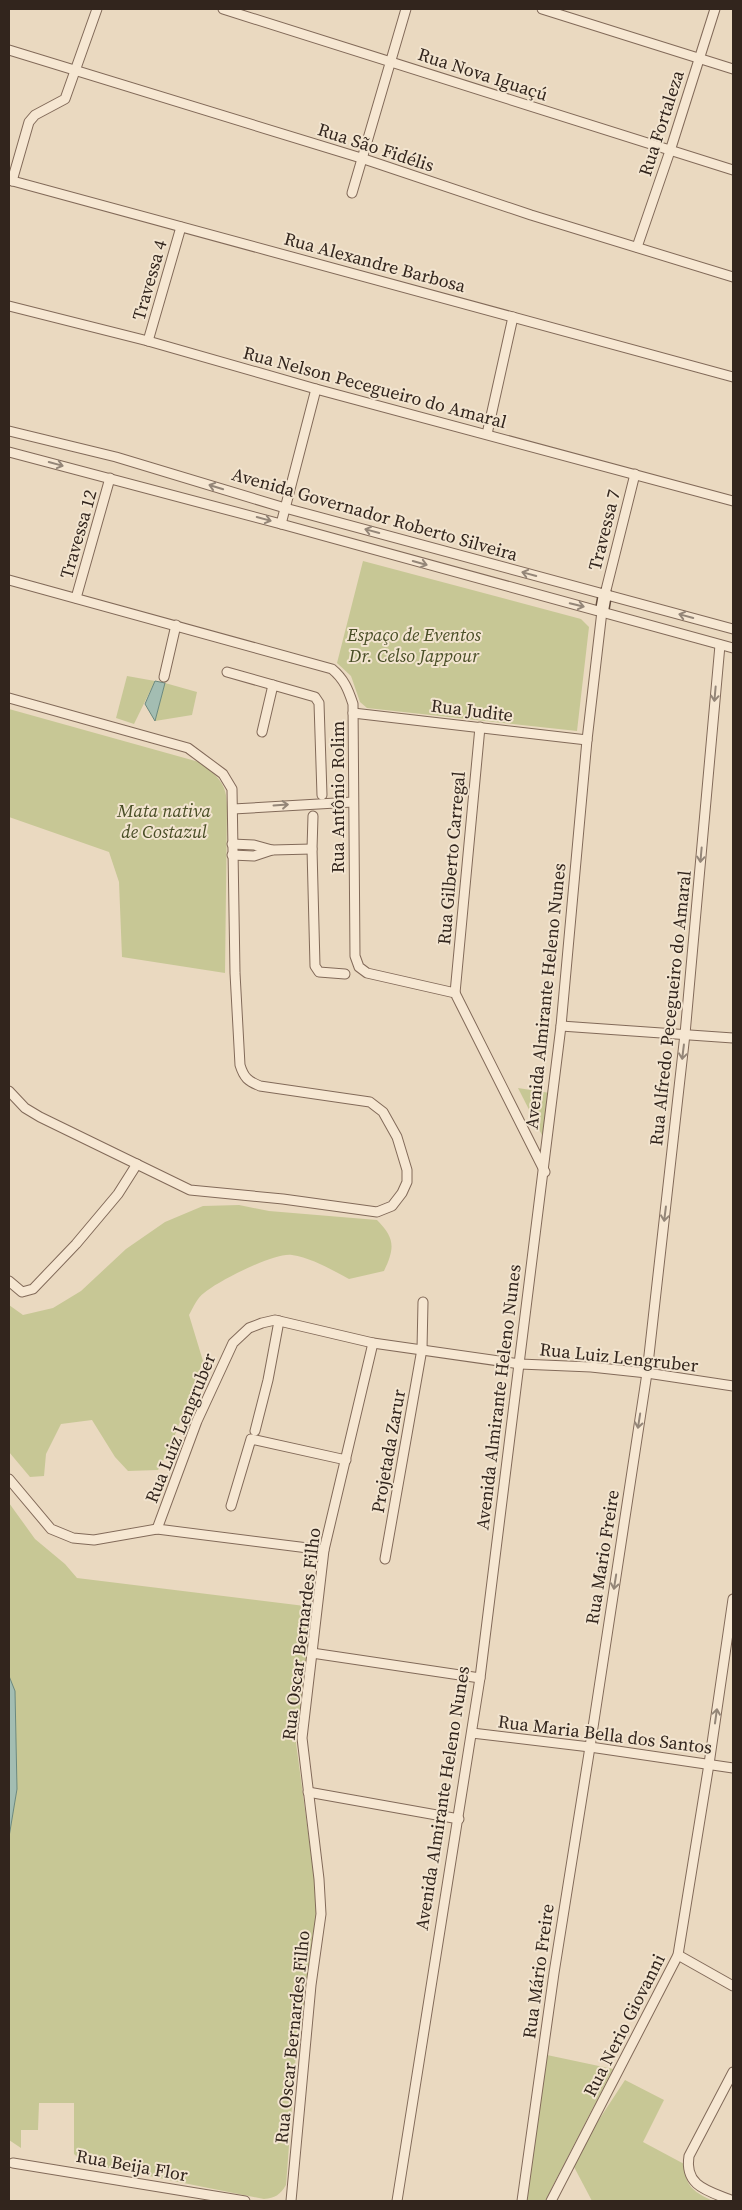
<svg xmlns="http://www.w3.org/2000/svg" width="742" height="2210" font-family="'Source Serif 4',serif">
  <rect width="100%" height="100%" fill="#ead9c0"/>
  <g fill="#c7c795">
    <polygon points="363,561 581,619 589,627 577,731 367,708 360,702 351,676 337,663"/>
    <polygon points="127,676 155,681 134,724 116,718"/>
    <polygon points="165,683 197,692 192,715 155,721"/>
    <path d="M9,709L199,762C217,776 227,782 227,807L225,973L122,957L119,882L109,852L9,817Z"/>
    <polygon points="518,1088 550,1093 545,1141"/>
    <path d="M239,1205L269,1211L377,1220C395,1238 395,1248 384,1271L349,1279C332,1270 312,1258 292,1255C275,1252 218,1281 204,1293C197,1298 193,1308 189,1315L203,1361L170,1448L158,1470L128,1471L115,1457L92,1420L61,1424L46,1454L44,1476L30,1477L9,1452V1305L23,1315L53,1308L81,1291L126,1249L165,1222L203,1206Z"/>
    <path d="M9,1503L35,1539L65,1564L77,1578L313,1607L296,1743L316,1891V1917L304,2021L297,2040L286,2185C280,2195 275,2198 264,2199L84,2163L74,2154V2103H39L38,2130H21V2148L9,2140V1837L17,1789L15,1691L9,1676Z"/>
    <polygon points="547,2055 613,2069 545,2201 526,2201"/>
    <path d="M625,2080L664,2100L643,2142L686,2165C683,2186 696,2193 713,2201H592L573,2165L585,2141Z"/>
  </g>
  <g fill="#a3bdb2" stroke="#6b897e">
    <polygon points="155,681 165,683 155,721 145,704"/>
    <polygon points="9,1676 15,1691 17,1789 9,1837"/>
  </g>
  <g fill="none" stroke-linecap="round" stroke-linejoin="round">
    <defs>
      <g id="street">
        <polyline points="223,9 733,170"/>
        <polyline points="542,9 733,69"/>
        <polyline points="9,50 361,158 531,215 733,277"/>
        <polyline points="9,180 733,377"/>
        <polyline points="12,181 29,122 35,115 65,99 97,9"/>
        <polyline points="352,193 406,9"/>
        <polyline points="637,247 670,151 715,9"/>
        <polyline points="9,306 148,341 316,389 733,501"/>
        <polyline points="148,341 181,227"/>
        <polyline points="9,431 116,457 285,508 733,629"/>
        <polyline points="487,434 513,317"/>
        <polyline points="9,452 281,524 733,648"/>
        <polyline points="281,524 316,389"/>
        <path d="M9,580L332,669C344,679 348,689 353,704L355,956L359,967L367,973L455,993L545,1172"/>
        <polyline points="605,594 635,474"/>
        <polyline points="76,598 110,478"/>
        <polyline points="227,672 273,685"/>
        <polyline points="164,677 176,625"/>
        <path d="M9,698L188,748L223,774L232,789L235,973L240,1065C244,1078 248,1081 260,1086L370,1102L383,1112L397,1137L407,1170V1182L402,1193L392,1206L377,1212L283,1199L190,1190L40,1117L25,1108L9,1091"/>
        <polyline points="353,713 587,740"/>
        <polyline points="262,732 273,685 315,697 319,703 322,795"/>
        <polyline points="233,809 353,802"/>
        <polyline points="313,816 312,849 315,966 319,972 345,974"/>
        <polyline points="232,844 254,845 272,850"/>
        <polyline points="232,855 254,856 272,850 312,849"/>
        <polyline points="455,993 480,727"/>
        <polyline points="561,1026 733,1038"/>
        <polyline points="9,1281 22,1292 33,1289 76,1244 118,1194 137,1164"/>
        <polyline points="255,1431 268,1380 279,1321"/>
        <polyline points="9,1479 51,1529 73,1538 94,1540 157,1529 324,1550"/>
        <polyline points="231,1506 251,1439 346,1460"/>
        <polyline points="157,1529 197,1421 233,1343 249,1328 262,1323 275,1320 373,1343 520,1364 591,1367 647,1373 733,1386"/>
        <polyline points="385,1559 422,1349 423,1302"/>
        <polyline points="312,1653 480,1678"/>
        <polyline points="472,1733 590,1747 733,1768"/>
        <polyline points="308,1792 459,1819"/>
        <polyline points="678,1955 733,1986"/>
        <polyline points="13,2163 245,2201"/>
        <polyline points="291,2201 311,1985 321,1914 319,1879 302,1738 324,1550 373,1343"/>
        <polyline points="397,2201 480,1678 561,1026 587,740 602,611"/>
        <polyline points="522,2201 554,1973 590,1747 647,1373 685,1034 720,645"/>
        <polyline points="551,2201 678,1955 709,1764 733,1599"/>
        <path d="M733,2201C709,2191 684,2187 689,2156L733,2072"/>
      </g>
      <polyline id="secondary" points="602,611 605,594"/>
    </defs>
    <use href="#street" stroke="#826a59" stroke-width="11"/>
    <use href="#secondary" stroke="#634c3d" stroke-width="15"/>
    <use href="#street" stroke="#f6e7d2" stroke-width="9"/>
    <use href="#secondary" stroke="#f6e7d2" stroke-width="12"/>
  </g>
  <defs><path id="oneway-shaft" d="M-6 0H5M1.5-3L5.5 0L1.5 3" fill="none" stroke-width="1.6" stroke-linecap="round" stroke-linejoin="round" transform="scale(1.25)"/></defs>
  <g stroke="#948678">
    <use href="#oneway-shaft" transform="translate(56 464) rotate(15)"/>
    <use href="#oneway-shaft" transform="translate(216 487) rotate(-163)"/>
    <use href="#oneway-shaft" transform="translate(264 519) rotate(15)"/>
    <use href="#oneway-shaft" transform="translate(372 531) rotate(-165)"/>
    <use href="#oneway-shaft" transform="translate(420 563) rotate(16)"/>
    <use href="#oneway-shaft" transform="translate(529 574) rotate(-165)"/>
    <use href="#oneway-shaft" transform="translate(577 605) rotate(14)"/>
    <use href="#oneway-shaft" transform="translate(686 616) rotate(-165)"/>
    <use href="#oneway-shaft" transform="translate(715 694) rotate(95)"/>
    <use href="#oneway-shaft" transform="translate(281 805) rotate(-4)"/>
    <use href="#oneway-shaft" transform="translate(701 855) rotate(95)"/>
    <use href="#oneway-shaft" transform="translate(683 1052) rotate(97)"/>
    <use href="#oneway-shaft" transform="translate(665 1214) rotate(97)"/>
    <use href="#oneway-shaft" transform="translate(639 1421) rotate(99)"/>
    <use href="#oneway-shaft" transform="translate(615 1582) rotate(99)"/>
    <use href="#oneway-shaft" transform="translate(716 1716) rotate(-82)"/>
  </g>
  <g text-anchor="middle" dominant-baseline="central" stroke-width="4" stroke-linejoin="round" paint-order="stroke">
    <g font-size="18" fill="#32251d" stroke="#f2e4cf">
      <text transform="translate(483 74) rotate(18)">Rua Nova Iguaçú</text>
      <text transform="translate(661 123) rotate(-72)">Rua Fortaleza</text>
      <text transform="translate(376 147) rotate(18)">Rua São Fidélis</text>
      <text transform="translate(375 262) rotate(15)">Rua Alexandre Barbosa</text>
      <text transform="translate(149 280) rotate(-74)">Travessa 4</text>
      <text transform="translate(375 387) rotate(15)">Rua Nelson Pecegueiro do Amaral</text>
      <text transform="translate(375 514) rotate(16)">Avenida Governador Roberto Silveira</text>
      <text transform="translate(604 530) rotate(-76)">Travessa 7</text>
      <text transform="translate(78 534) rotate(-74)">Travessa 12</text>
      <text transform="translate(472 710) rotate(7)">Rua Judite</text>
      <text transform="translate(337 797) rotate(-90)">Rua Antônio Rolim</text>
      <text transform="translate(451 858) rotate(-85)">Rua Gilberto Carregal</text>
      <text transform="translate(545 996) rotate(-84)">Avenida Almirante Heleno Nunes</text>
      <text transform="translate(670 1008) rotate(-84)">Rua Alfredo Pecegueiro do Amaral</text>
      <text transform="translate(619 1357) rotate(6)">Rua Luiz Lengruber</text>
      <text transform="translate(498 1397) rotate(-83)">Avenida Almirante Heleno Nunes</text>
      <text transform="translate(180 1428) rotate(-68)">Rua Luiz Lengruber</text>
      <text transform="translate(388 1451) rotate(-80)">Projetada Zarur</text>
      <text transform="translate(602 1557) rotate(-81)">Rua Mario Freire</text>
      <text transform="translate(301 1634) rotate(-83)">Rua Oscar Bernardes Filho</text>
      <text transform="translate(605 1734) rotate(7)">Rua Maria Bella dos Santos</text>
      <text transform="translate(442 1798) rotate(-81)">Avenida Almirante Heleno Nunes</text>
      <text transform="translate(538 1971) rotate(-82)">Rua Mário Freire</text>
      <text transform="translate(624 2025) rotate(-63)">Rua Nerio Giovanni</text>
      <text transform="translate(292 2037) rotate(-84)">Rua Oscar Bernardes Filho</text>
      <text transform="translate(132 2165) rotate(10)">Rua Beija Flor</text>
    </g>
    <g font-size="18" font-style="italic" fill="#484d25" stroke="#f2e4cf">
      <text x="414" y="634">Espaço de Eventos<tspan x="414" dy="21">Dr. Celso Jappour</tspan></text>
      <text x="164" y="810">Mata nativa<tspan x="164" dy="21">de Costazul</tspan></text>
    </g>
  </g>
  <rect width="742" height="2210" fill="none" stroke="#32251d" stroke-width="20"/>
</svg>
